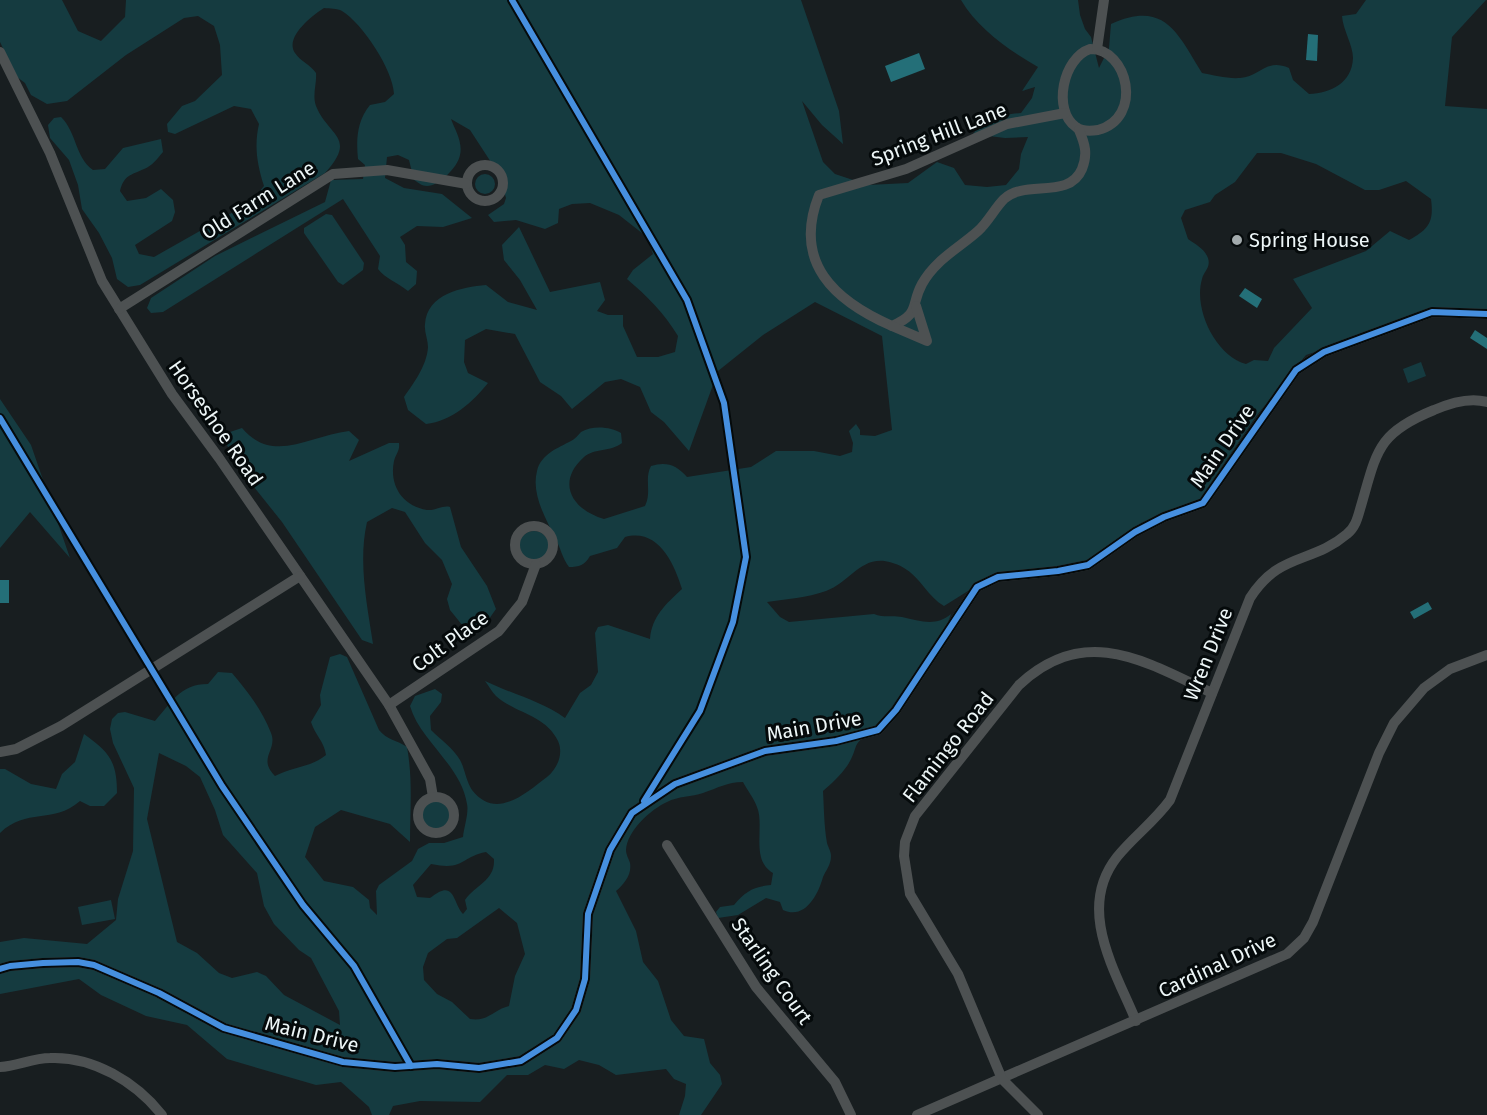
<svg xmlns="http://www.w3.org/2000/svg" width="1487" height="1115" font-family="'Fira Sans',sans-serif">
  <rect width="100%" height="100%" fill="#181e20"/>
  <g fill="#153b40" fill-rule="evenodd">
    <path d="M0,0H62L78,31L101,41L125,17L126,0H801L839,111L843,144L822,125L802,101L823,162L835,174L868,185L908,183L937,162L954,168L965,185L987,187L1006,185L1019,169L1021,154L1028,137L1005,138L973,134C987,117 1001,115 1021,113L1032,98L1035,87L1022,91L1038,67C1010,51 978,29 961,0H1078L1080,15L1085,29L1091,37L1099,68L1109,48L1111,24C1165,0 1177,33 1202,73C1213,75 1228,79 1240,78C1260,77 1265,58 1289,68L1293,80L1309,94C1331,93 1352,83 1353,58C1353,45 1343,30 1342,16L1356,14L1366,0H1486L1452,37L1445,106L1487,109V314L1432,312L1306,355L1257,415L1200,499L1141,523L1087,564L976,586L944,606C928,597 920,577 904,568C864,546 854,581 826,591C807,598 786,599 767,602L780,617L789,622L874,614C884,618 892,615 902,617C920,621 936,627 951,614L946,628L876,730C848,745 861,745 847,766C841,775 831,784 823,791C824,808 824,826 827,843C828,847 831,851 831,856C831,865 826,870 823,877C818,895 805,920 783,910L780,902L766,898L738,915L718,918L716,912L720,907L734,905C746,891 753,887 771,885L773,873C750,860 765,826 757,807C754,798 747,790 743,782C727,782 718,788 703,793C692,797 678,796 667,802C651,809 627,831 626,850C626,855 629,859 630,863C632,875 624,884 616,891L636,931L643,962L658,981L671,1020L684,1036L704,1039L710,1063L720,1075L722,1084L701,1115H679L685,1096L686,1084L674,1079L666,1069L616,1075L599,1065L579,1060L564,1069L545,1065L528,1075H507L480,1102L420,1101L393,1106L389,1115H372L369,1107L341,1082L316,1085L227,1059L187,1025L146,1016L101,995L79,979L0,994V942L24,938L87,944L116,920L118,899L133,851L134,788L113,743L110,729L112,719L118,713L125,712L155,721C171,703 180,684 208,684L218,672L232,673C248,692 262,710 271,733C278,750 257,758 275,776C292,767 312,767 326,755C324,741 315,735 311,722L321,705L320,695L330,657L340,654L347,657L379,730C387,740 397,740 407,747C413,780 410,810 410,842L390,824L341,810L315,827L305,857L324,881L353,887L369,900L370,908L377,915L376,891L379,885L412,861L418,849L429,843H444L463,837C464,827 469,813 467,804C461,765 420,741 410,706L415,696L435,689L442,694L441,702L430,716L431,730C440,739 454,749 460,760C465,769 466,781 472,790C496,821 526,793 547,777C557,769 564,754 558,741C546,715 515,713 496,696C492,692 489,686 485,681C512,694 541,701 565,718L580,693L591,685L598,672L595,633L598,627L608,625L650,639C652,616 666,604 682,589C674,563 658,528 625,537L617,548L590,556C585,565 579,567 569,567C562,558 561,548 555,538C546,518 531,495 537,471C541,454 558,448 571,441C575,439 578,435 581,432C593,425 611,427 621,433L622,443C611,452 594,448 584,457C555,483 573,510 604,519L645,506C652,492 644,479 651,466C666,461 677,465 687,477L751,467L776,451H814L840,456L852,452L853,443L849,431L856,424L860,430V435L875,436L892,430L882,336L815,302L763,335L718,371L689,451L664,422L651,412L640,387L621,379L605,382L572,409L561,396L540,382L515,334L486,329L465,340L464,362L468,373L488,383C473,402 452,421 426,424L408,410L404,397C414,383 427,365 428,347C428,339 424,332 425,324C427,294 462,287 486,285L508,302L537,310L520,280L504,260L502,245L519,227L550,292L600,282L605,300L597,311L608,315H623V326L637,357H658L675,352L678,336C664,313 647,296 627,279L633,270L653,254L647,237L619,215L590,203L572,204L559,209L558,223L545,229L516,220L494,222L488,215L504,204L506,198L500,176L470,130L451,119C455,130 463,142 460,155C458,167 439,186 427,186C422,186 419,183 414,180L409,160L398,155L387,157L385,178L404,188L442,194L472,218L443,227L417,226L400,237L405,245L406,262L417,271L416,284L408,291C397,282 386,279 378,269L380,256L343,199L163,312L151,313L147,308L151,298L215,256L325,202L331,180L363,179L365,165L358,159C356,139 357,121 370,105L385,102L394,94C393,70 363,24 342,11C337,8 330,9 324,8C313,15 284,37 295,53C300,61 311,65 316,73C317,84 312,95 316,106C328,136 358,137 325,173L140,285L128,287L117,279L112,258L99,233L82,209L78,185L69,160L50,138L48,125L54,118L61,117C77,133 75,157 93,170L105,169L123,148L161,139L163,152C157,159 152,166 144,169C131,175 124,175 120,191L127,201L146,198L161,189L173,200L175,212L172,221L135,245L139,254L154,257L251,202L264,186C257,164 254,146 259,124L251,109L234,106L175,134L168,132L167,124L182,106L195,101L222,75L220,45L214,26L198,16L184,18L126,55L67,101L47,104L31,95L25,83L17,77L0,42ZM1257,153H1281L1316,164L1365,190H1379L1406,181L1431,199C1434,222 1429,229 1409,240L1390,231L1366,251L1293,279L1312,308L1274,348L1268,361L1254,360L1246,364C1216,356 1193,309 1202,279C1204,271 1211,268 1208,258C1204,248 1196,245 1188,239L1181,218L1185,210L1210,202L1215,195L1235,182ZM159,753L186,766L200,777L215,810L223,835L257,873L264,906L274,924L299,950L311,958L339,1011L340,1025L284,995L266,976L257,972L232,978L219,973L197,953L177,942L147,819ZM486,852L494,859C495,881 476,884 465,900L467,909L463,914C452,901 455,878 430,898L417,897L413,885L431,864C465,871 460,857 486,852ZM499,908L517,923L525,954L515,976L509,1006C493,1010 488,1022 470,1019L452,1002L437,994L424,980L423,967L428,953L447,939L457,938Z"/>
    <circle cx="485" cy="184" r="10"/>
    <polygon points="326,214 332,215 364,263 363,270 343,285 338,282 304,233 304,228"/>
    <polygon points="1421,362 1426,376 1408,383 1403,369"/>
    <polygon points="0,399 31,445 70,558 30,512 0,548"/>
    <path d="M242,428C273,465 311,435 349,431L359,440L349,461L389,443H399C400,451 396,453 394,461C389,485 402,506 427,510C435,511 442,505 450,507L461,547L487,586L496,609L482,629L467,631L450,610L447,599L452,584L442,560L425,543L405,512L392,508L367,522C358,562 367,604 373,644L362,640L282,522L238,467L227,445L230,432Z"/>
    <circle cx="534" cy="546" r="15"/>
    <path d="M84,734C109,752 117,761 117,793L104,806H90L80,801C52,825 27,807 0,833V769H5L31,784L56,789L62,774L75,762Z"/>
    <circle cx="436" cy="815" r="15"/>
    <polygon points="111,900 115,919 82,925 78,907"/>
  </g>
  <g fill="#246f78">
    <polygon points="1308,34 1318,35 1317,61 1306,60"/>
    <polygon points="919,53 925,69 891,82 885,66"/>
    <polygon points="1245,288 1262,299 1257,308 1239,296"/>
    <polygon points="1475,330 1487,338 1487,349 1470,338"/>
    <rect x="0" y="580" width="9" height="23"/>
    <polygon points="1428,602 1432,609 1414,619 1410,612"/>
  </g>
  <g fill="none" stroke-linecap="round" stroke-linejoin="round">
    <g stroke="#4d5152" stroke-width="10">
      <path d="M1090,49C1128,48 1144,118 1098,130C1091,131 1081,131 1076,127C1052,110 1063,58 1090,49Z"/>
      <polyline points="1097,49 1104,0"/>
      <polyline points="0,52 50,153 102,281 172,394 219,458 389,705 430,779 433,797"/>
      <path d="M1065,113L1007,124L906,169L819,195C792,263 835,301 892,326C921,313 910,306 922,284C935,260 959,248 978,231C988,222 995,208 1004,199C1025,179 1069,200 1082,169C1088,154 1085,144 1079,130"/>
      <circle cx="485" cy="183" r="18"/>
      <polyline points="119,309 333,174 387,170 467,184"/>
      <polyline points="892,326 927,341 916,306"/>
      <circle cx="534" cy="545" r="19"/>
      <polyline points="389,705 499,631 522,602 536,564"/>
      <polyline points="0,752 16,749 61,726 300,576"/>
      <circle cx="436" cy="815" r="18"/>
      <polyline points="667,845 756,987 835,1082 851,1115"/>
      <polyline points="0,969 10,966 43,963 78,962 94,965 159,993 224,1028 343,1062 395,1067 437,1064 479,1068 521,1061 557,1038 576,1010 585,979 588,914 610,850 632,813 675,784 765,751 836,741 878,730 896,710 977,587 998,577 1058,571 1088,565 1135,532 1164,517 1203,503 1296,370 1324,352 1432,312 1487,314"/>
      <path d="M1136,1021C1115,970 1076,909 1117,857C1133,837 1154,822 1170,800L1250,598C1279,552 1312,564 1347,534C1356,527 1358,516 1361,506C1377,451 1377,433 1434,410C1450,403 1470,397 1487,402"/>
      <path d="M0,1067C17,1066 33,1058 50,1058C93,1056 136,1082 162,1115"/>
      <polyline points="917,1115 1287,954 1304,938 1313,922 1379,753 1394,723 1424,688 1450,669 1487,655"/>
      <path d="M1038,1115L1002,1079L958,974L910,894L904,856L905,842L915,816L1019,685C1084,624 1143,660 1212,693"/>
    </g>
    <defs>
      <g id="cycleway">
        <polyline points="512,0 687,300 724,403 746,557 733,622 700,711 644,801"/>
        <polyline points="0,418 222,786 303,905 354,966 411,1066"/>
        <polyline points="0,969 10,966 43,963 78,962 94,965 159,993 224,1028 343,1062 395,1067 437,1064 479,1068 521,1061 557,1038 576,1010 585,979 588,914 610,850 632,813 675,784 765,751 836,741 878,730 896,710 977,587 998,577 1058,571 1088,565 1135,532 1164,517 1203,503 1296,370 1324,352 1432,312 1487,314"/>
      </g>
    </defs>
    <use href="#cycleway" stroke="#050a0b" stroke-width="10"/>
    <use href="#cycleway" stroke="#468fdf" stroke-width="6"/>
  </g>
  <circle fill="#a2aaac" stroke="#050a0b" stroke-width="2" cx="1237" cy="240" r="6"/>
  <g text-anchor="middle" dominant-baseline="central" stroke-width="6" stroke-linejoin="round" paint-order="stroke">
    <g font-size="20" fill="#edf6f7" stroke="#050a0b">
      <text transform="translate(939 134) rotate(-21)">Spring Hill Lane</text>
      <text transform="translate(258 200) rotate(-32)">Old Farm Lane</text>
      <text transform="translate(216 423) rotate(55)">Horseshoe Road</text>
      <text transform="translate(1222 446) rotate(-55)">Main Drive</text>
      <text transform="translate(450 641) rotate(-36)">Colt Place</text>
      <text transform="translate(1208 654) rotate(-68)">Wren Drive</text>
      <text transform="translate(814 726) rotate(-10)">Main Drive</text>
      <text transform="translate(948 747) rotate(-52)">Flamingo Road</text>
      <text transform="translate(1217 965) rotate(-25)">Cardinal Drive</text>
      <text transform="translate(772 971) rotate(55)">Starling Court</text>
      <text transform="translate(312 1034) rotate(14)">Main Drive</text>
    </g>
    <g font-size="20" fill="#edf6f7" stroke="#050a0b" text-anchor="start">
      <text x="1249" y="240">Spring House</text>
    </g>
  </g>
</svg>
